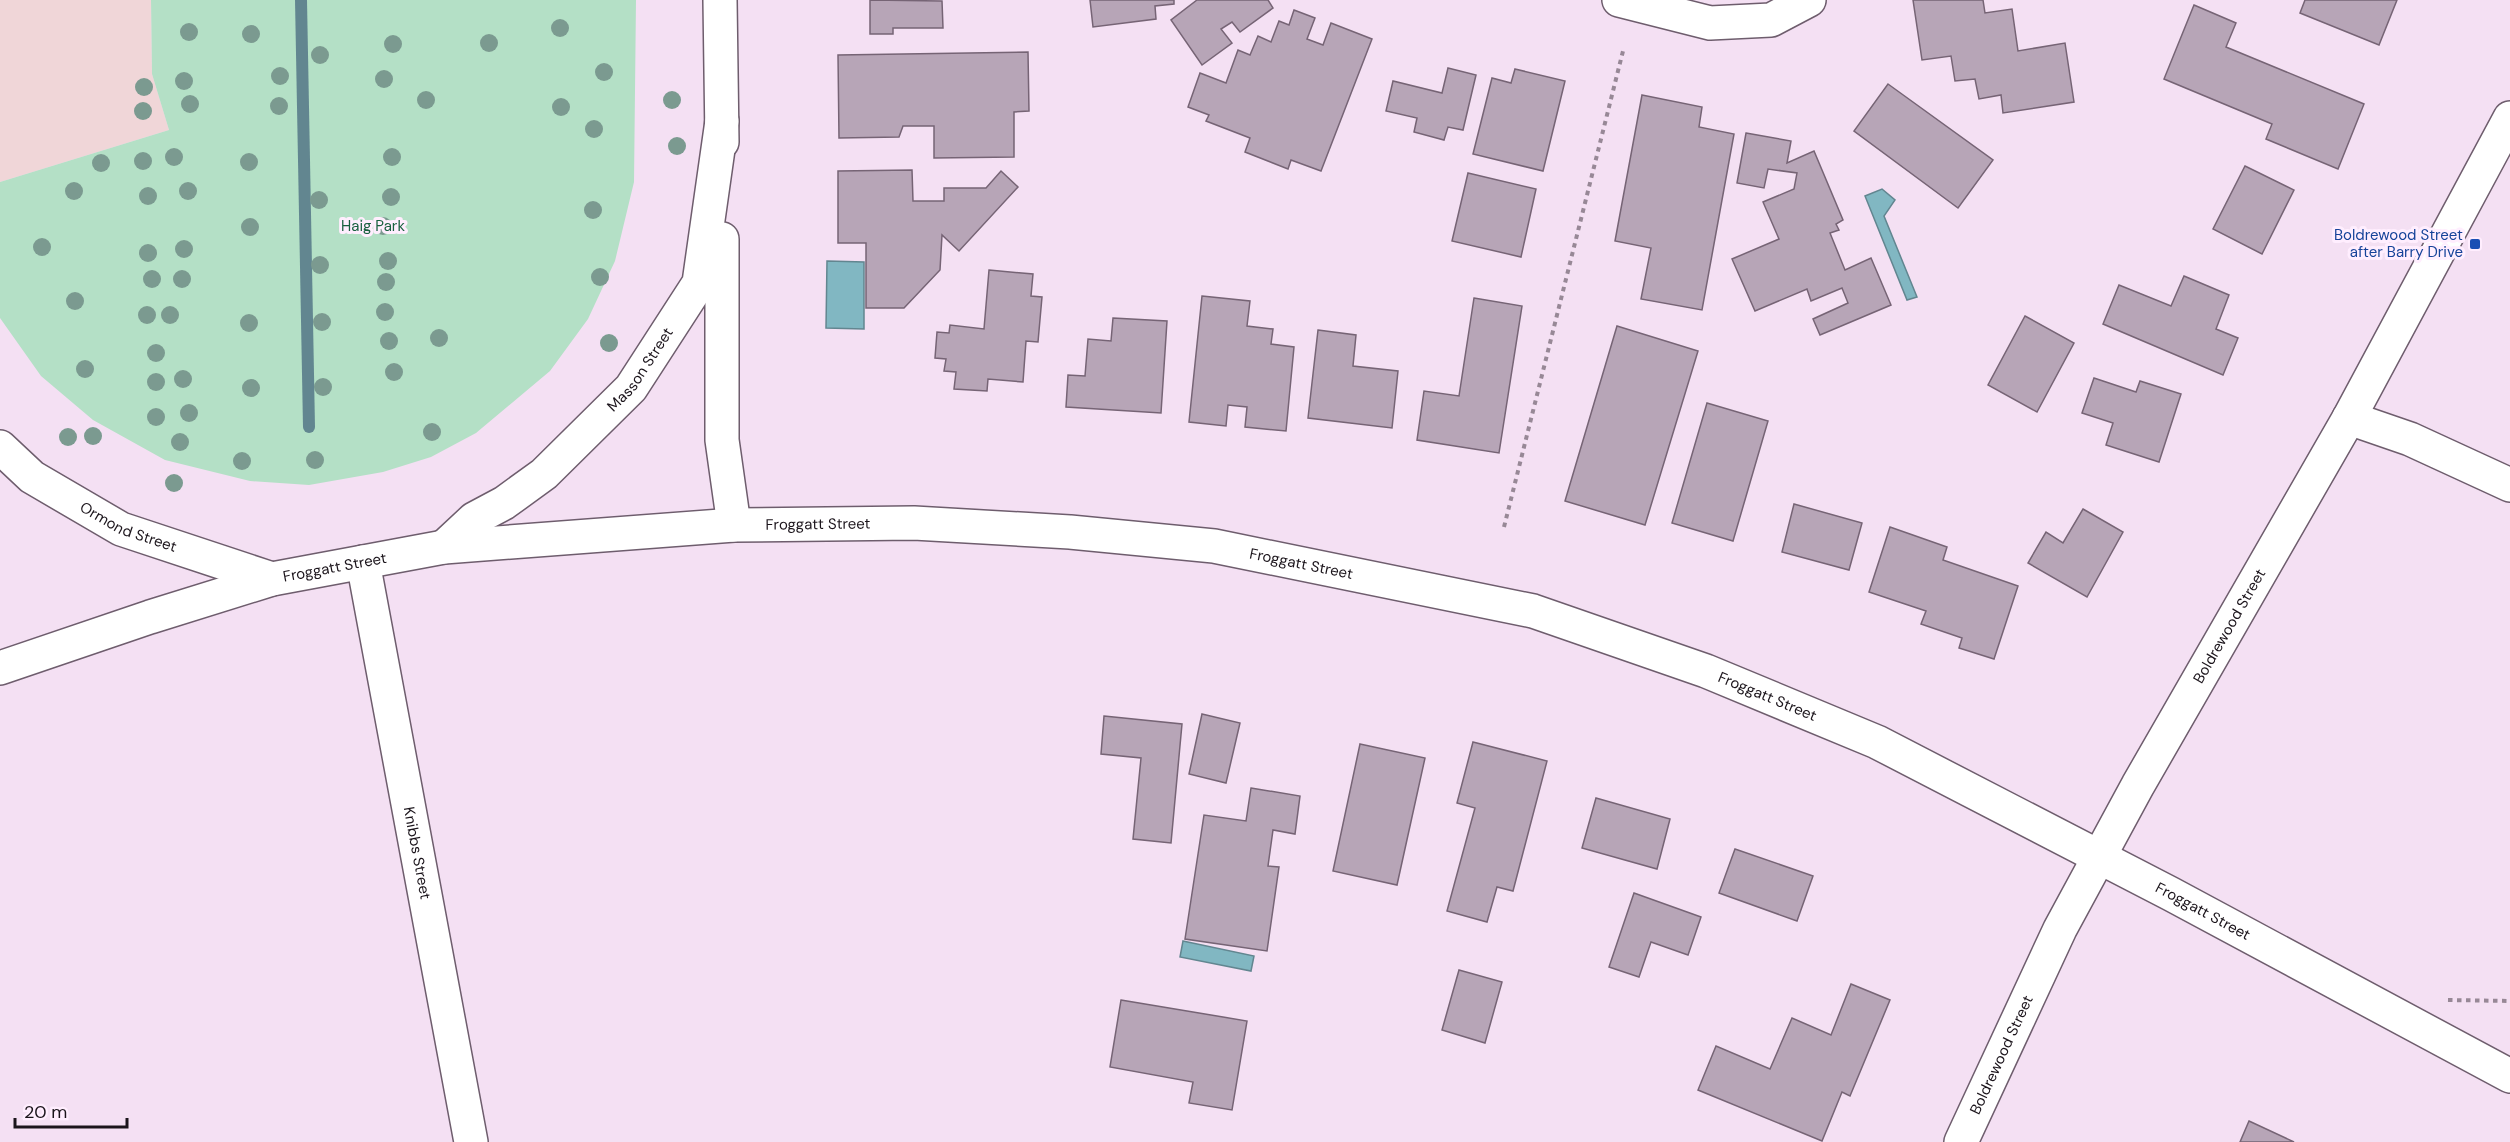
<svg xmlns="http://www.w3.org/2000/svg" width="2510" height="1142" font-family="'DM Sans',sans-serif">
  <rect width="100%" height="100%" fill="#f4e0f3"/>
  <polygon fill="#f0d6d8" points="0,0 151,0 152,74 169,130 0,182"/>
  <polygon fill="#b4e0c6" points="151,0 636,0 634,182 615,261 588,319 550,371 476,433 431,457 383,472 309,485 250,481 165,460 93,420 41,376 0,318 0,182 169,130 152,74"/>
  <g fill="#81b7c2" stroke="#628690" stroke-width="1.5">
    <polygon points="1882,189 1895,200 1884,216 1917,297 1907,300 1865,196"/>
    <polygon points="827,261 864,262 864,329 826,328"/>
    <polygon points="1183,941 1254,956 1251,971 1180,957"/>
  </g>
  <g fill="none" stroke-linecap="round" stroke-linejoin="round">
    <polyline stroke="#628690" stroke-width="12" points="301,0 309,427"/>
  </g>
  <g fill="#b7a5b7" stroke="#766475" stroke-width="1.5">
    <polygon points="870,0 942,1 943,28 893,28 893,34 870,34"/>
    <polygon points="1090,0 1174,0 1174,4 1155,6 1156,19 1093,27"/>
    <polygon points="1268,0 1273,8 1240,32 1232,22 1221,29 1232,43 1202,65 1171,20 1197,0"/>
    <polygon points="1913,0 1983,0 1985,13 2012,9 2018,51 2065,43 2074,102 2003,113 2001,95 1979,99 1975,79 1955,81 1951,56 1922,60"/>
    <polygon points="2305,0 2397,0 2379,45 2300,13"/>
    <polygon points="2194,5 2236,23 2226,47 2364,104 2338,169 2266,139 2272,124 2164,79"/>
    <polygon points="1294,10 1315,18 1307,39 1323,45 1331,23 1372,39 1321,171 1291,160 1288,169 1245,152 1250,138 1206,121 1209,115 1188,107 1200,73 1226,83 1238,50 1250,55 1258,36 1271,42 1279,21 1289,25"/>
    <polygon points="1028,52 1029,111 1014,112 1014,157 934,158 934,126 903,126 899,137 839,138 838,55"/>
    <polygon points="1448,68 1476,75 1463,130 1448,127 1444,140 1414,132 1417,118 1386,111 1393,81 1442,93"/>
    <polygon points="1515,69 1565,81 1543,171 1473,154 1492,78 1511,83"/>
    <polygon points="1888,84 1993,160 1958,208 1854,131"/>
    <polygon points="1642,95 1702,107 1699,127 1734,134 1702,310 1641,299 1651,248 1615,241"/>
    <polygon points="1746,133 1791,141 1787,163 1814,151 1843,220 1836,224 1839,230 1830,233 1845,270 1871,258 1891,305 1820,335 1813,319 1848,303 1842,288 1811,301 1807,289 1755,311 1732,259 1779,239 1763,202 1794,189 1797,173 1768,169 1764,188 1737,183"/>
    <polygon points="2245,166 2294,190 2262,254 2213,229"/>
    <polygon points="912,170 913,201 944,201 944,188 986,188 1001,171 1018,187 959,251 942,235 940,270 904,308 866,308 866,243 838,243 838,171"/>
    <polygon points="1468,173 1536,189 1521,257 1452,241"/>
    <polygon points="989,270 1033,274 1031,296 1042,297 1038,342 1026,341 1023,382 988,379 987,391 954,389 956,372 944,371 946,359 935,358 937,332 949,333 950,325 984,329"/>
    <polygon points="2184,276 2229,295 2216,329 2238,338 2223,375 2103,324 2119,285 2171,306"/>
    <polygon points="1202,296 1250,301 1247,326 1273,329 1271,344 1294,347 1286,431 1245,427 1247,407 1228,405 1226,426 1189,422"/>
    <polygon points="1474,298 1522,306 1499,453 1417,440 1424,391 1459,396"/>
    <polygon points="2025,316 2074,343 2037,412 1988,385"/>
    <polygon points="1113,318 1167,321 1161,413 1066,407 1068,375 1085,376 1088,339 1111,341"/>
    <polygon points="1617,326 1698,351 1645,525 1565,501"/>
    <polygon points="1318,330 1356,335 1353,366 1398,371 1392,428 1308,418"/>
    <polygon points="2094,378 2136,392 2140,381 2181,394 2159,462 2106,445 2113,423 2082,413"/>
    <polygon points="1707,403 1768,421 1733,541 1672,523"/>
    <polygon points="1794,504 1862,523 1849,570 1782,552"/>
    <polygon points="2083,509 2123,532 2087,597 2028,563 2046,532 2063,543"/>
    <polygon points="1890,527 1947,547 1943,560 2018,586 1994,659 1959,648 1962,638 1921,624 1926,611 1869,592"/>
    <polygon points="1202,714 1240,723 1226,783 1189,774"/>
    <polygon points="1104,716 1182,724 1171,843 1133,839 1141,758 1101,754"/>
    <polygon points="1473,742 1547,761 1513,891 1497,887 1487,922 1447,911 1475,808 1457,803"/>
    <polygon points="1360,744 1425,758 1397,885 1333,871"/>
    <polygon points="1251,788 1300,796 1295,834 1273,830 1268,866 1279,867 1267,951 1185,939 1204,815 1246,821"/>
    <polygon points="1596,798 1670,819 1657,869 1582,848"/>
    <polygon points="1735,849 1813,876 1797,921 1719,893"/>
    <polygon points="1634,893 1701,917 1688,955 1651,942 1639,977 1609,967"/>
    <polygon points="1459,970 1502,982 1485,1043 1442,1030"/>
    <polygon points="1851,984 1890,1000 1850,1096 1842,1092 1822,1141 1698,1090 1716,1046 1770,1069 1792,1018 1831,1035"/>
    <polygon points="1121,1000 1247,1021 1232,1110 1189,1103 1193,1082 1110,1067"/>
    <polygon points="2249,1121 2294,1142 2240,1142"/>
  </g>
  <g fill="none" stroke-linecap="round" stroke-linejoin="round">
    <defs>
      <g id="street">
        <polyline points="720,0 722,142"/>
        <polyline points="1619,0 1710,23 1771,20 1809,0"/>
        <polyline points="722,239 722,440 734,525"/>
        <polyline points="2349,418 2410,439 2510,485"/>
        <path id="s1" d="M0,447L32,477L121,529L272,579"/>
        <path id="s2" d="M444,547L474,519L504,503L544,474L631,388L699,283L722,121"/>
        <path id="s3" d="M363,562L471,1142"/>
        <path id="s4" d="M0,668L150,617L272,579L444,547L734,525L914,523L1070,532L1214,546L1533,611L1706,671L1877,742L2171,894L2510,1076"/>
      </g>
      <g id="secondary">
        <path id="s5" d="M1961,1142L2060,929L2138,785L2349,418L2510,118"/>
      </g>
    </defs>
    <use href="#street" stroke="#6e5d6d" stroke-width="36"/>
    <use href="#secondary" stroke="#6e5d6d" stroke-width="36"/>
    <g stroke="#978896" stroke-width="4" stroke-dasharray="4.5 4.5" stroke-linecap="butt">
      <polyline points="1504,527 1624,47"/>
      <polyline points="2448,1000 2510,1001"/>
    </g>
    <use href="#street" stroke="#fff" stroke-width="33"/>
    <use href="#secondary" stroke="#fff" stroke-width="33"/>
  </g>
  <g fill="#7b9a90">
    <circle cx="560" cy="28" r="9"/>
    <circle cx="189" cy="32" r="9"/>
    <circle cx="251" cy="34" r="9"/>
    <circle cx="489" cy="43" r="9"/>
    <circle cx="393" cy="44" r="9"/>
    <circle cx="320" cy="55" r="9"/>
    <circle cx="604" cy="72" r="9"/>
    <circle cx="280" cy="76" r="9"/>
    <circle cx="384" cy="79" r="9"/>
    <circle cx="184" cy="81" r="9"/>
    <circle cx="144" cy="87" r="9"/>
    <circle cx="426" cy="100" r="9"/>
    <circle cx="672" cy="100" r="9"/>
    <circle cx="190" cy="104" r="9"/>
    <circle cx="279" cy="106" r="9"/>
    <circle cx="561" cy="107" r="9"/>
    <circle cx="143" cy="111" r="9"/>
    <circle cx="594" cy="129" r="9"/>
    <circle cx="677" cy="146" r="9"/>
    <circle cx="174" cy="157" r="9"/>
    <circle cx="392" cy="157" r="9"/>
    <circle cx="143" cy="161" r="9"/>
    <circle cx="249" cy="162" r="9"/>
    <circle cx="101" cy="163" r="9"/>
    <circle cx="74" cy="191" r="9"/>
    <circle cx="188" cy="191" r="9"/>
    <circle cx="148" cy="196" r="9"/>
    <circle cx="391" cy="197" r="9"/>
    <circle cx="319" cy="200" r="9"/>
    <circle cx="593" cy="210" r="9"/>
    <circle cx="383" cy="226" r="9"/>
    <circle cx="250" cy="227" r="9"/>
    <circle cx="42" cy="247" r="9"/>
    <circle cx="184" cy="249" r="9"/>
    <circle cx="148" cy="253" r="9"/>
    <circle cx="388" cy="261" r="9"/>
    <circle cx="320" cy="265" r="9"/>
    <circle cx="600" cy="277" r="9"/>
    <circle cx="152" cy="279" r="9"/>
    <circle cx="182" cy="279" r="9"/>
    <circle cx="386" cy="282" r="9"/>
    <circle cx="75" cy="301" r="9"/>
    <circle cx="385" cy="312" r="9"/>
    <circle cx="147" cy="315" r="9"/>
    <circle cx="170" cy="315" r="9"/>
    <circle cx="322" cy="322" r="9"/>
    <circle cx="249" cy="323" r="9"/>
    <circle cx="439" cy="338" r="9"/>
    <circle cx="389" cy="341" r="9"/>
    <circle cx="609" cy="343" r="9"/>
    <circle cx="156" cy="353" r="9"/>
    <circle cx="85" cy="369" r="9"/>
    <circle cx="394" cy="372" r="9"/>
    <circle cx="183" cy="379" r="9"/>
    <circle cx="156" cy="382" r="9"/>
    <circle cx="323" cy="387" r="9"/>
    <circle cx="251" cy="388" r="9"/>
    <circle cx="189" cy="413" r="9"/>
    <circle cx="156" cy="417" r="9"/>
    <circle cx="432" cy="432" r="9"/>
    <circle cx="93" cy="436" r="9"/>
    <circle cx="68" cy="437" r="9"/>
    <circle cx="180" cy="442" r="9"/>
    <circle cx="315" cy="460" r="9"/>
    <circle cx="242" cy="461" r="9"/>
    <circle cx="174" cy="483" r="9"/>
  </g>
  <rect fill="#1a4fb4" stroke="#ffeefe" stroke-width="2" x="2469" y="238" width="12" height="12" rx="3"/>
  <g text-anchor="middle" dominant-baseline="central" stroke-width="6" stroke-linejoin="round" paint-order="stroke">
    <g font-size="15" fill="#18603f" stroke="#ffeefe">
      <text x="373" y="226">Haig Park</text>
    </g>
    <g font-size="15" fill="#164399" stroke="#ffeefe" text-anchor="end">
      <text x="2463" y="235">Boldrewood Street<tspan x="2463" dy="17">after Barry Drive</tspan></text>
    </g>
    <g font-size="15" fill="#1b141b" stroke="#ffeefe">
      <text stroke="none"><textPath href="#s2" startOffset="267">Masson Street</textPath></text>
      <text stroke="none"><textPath href="#s4" startOffset="836">Froggatt Street</textPath></text>
      <text stroke="none"><textPath href="#s1" startOffset="153">Ormond Street</textPath></text>
      <text stroke="none"><textPath href="#s4" startOffset="1322">Froggatt Street</textPath></text>
      <text stroke="none"><textPath href="#s4" startOffset="350">Froggatt Street</textPath></text>
      <text stroke="none"><textPath href="#s5" startOffset="582">Boldrewood Street</textPath></text>
      <text stroke="none"><textPath href="#s4" startOffset="1808">Froggatt Street</textPath></text>
      <text stroke="none"><textPath href="#s3" startOffset="296">Knibbs Street</textPath></text>
      <text stroke="none"><textPath href="#s4" startOffset="2294">Froggatt Street</textPath></text>
      <text stroke="none"><textPath href="#s5" startOffset="96">Boldrewood Street</textPath></text>
    </g>
  </g>
  <path d="M15 1118v9h112v-9" fill="none" stroke="#1b141b" stroke-width="3"/>
  <text x="24" y="1118" font-size="18" fill="#1b141b" stroke="#ffeefe" stroke-width="4.5" paint-order="stroke">20 m</text>
</svg>
